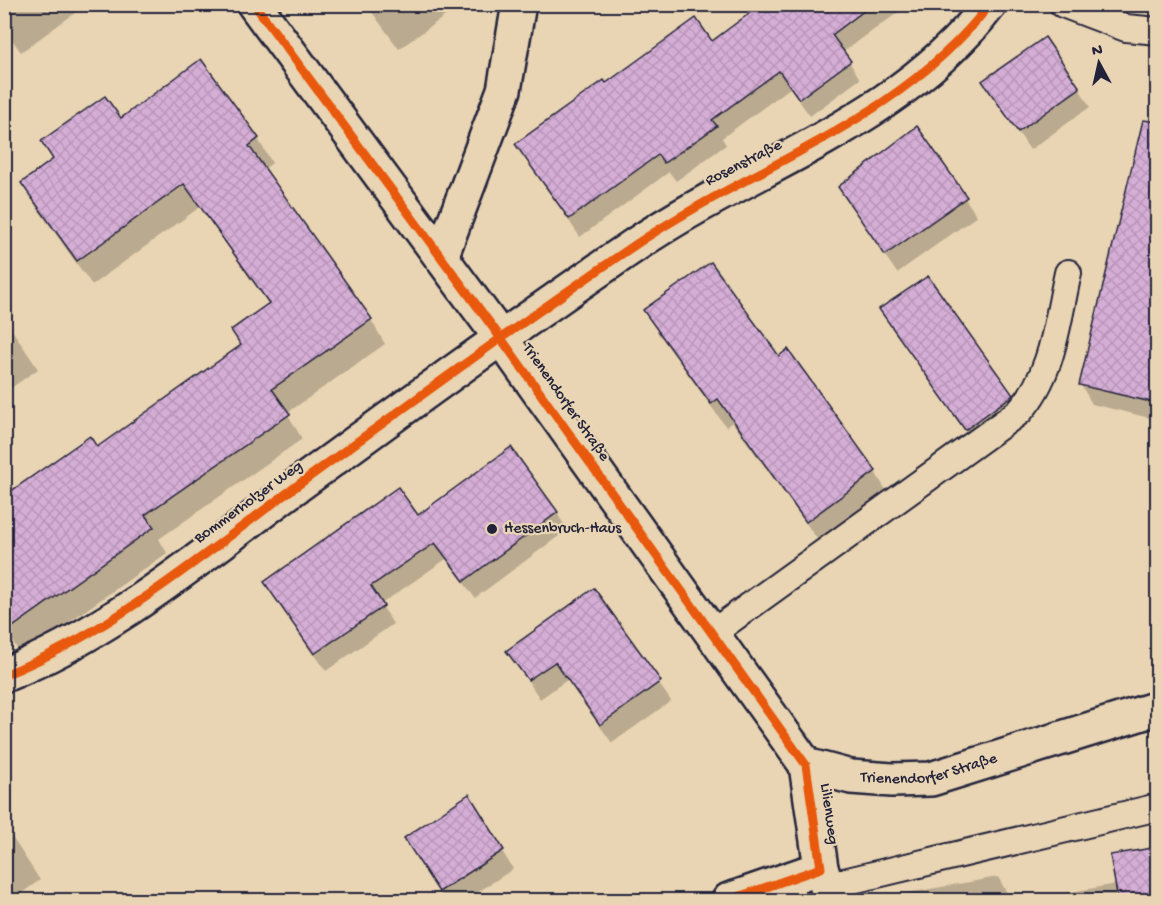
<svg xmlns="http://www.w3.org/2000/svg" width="1162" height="905" font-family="'Gochi Hand',sans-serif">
  <defs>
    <pattern id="building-cross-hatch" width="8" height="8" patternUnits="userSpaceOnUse" patternTransform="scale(1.5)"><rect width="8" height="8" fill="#d5aed5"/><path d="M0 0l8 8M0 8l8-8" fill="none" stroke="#b795b8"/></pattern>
  </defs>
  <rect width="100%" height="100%" fill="#e9d5b3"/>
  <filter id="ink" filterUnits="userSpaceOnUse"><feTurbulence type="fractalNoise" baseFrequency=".0167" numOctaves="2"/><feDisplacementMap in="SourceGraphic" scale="12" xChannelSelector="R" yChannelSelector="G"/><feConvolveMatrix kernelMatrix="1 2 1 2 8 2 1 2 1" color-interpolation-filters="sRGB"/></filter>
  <g filter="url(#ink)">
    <g fill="#0003">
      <polygon points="4,4 70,4 75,13 21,52 4,29"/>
      <polygon points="366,4 462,4 399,49"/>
      <polygon points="764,4 901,4 903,9 843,52 860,79 810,116 790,88 722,138 726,145 676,181 669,172 580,237 517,145 606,85 712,43"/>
      <polygon points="201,61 258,139 272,163 264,169 371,320 385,344 287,413 302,439 159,539 167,553 22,655 4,630 97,449 242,347 269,305 200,207 92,285 37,208 23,183 54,161 43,142 121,120"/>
      <polygon points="984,81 1079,88 1090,107 1030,150"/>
      <polygon points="917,128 977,216 897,273 839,188"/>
      <polygon points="1158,129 1158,420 1092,404 1081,385"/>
      <polygon points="928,278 1017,405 971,439 887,319"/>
      <polygon points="645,311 778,358 788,351 875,472 889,495 821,544 732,422 726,427 659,334"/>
      <polygon points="4,318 38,369 4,393"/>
      <polygon points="557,513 567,530 475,598 446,559 381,604 393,624 326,671 266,583"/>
      <polygon points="594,590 671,701 612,743 567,680 540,699 508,651"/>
      <polygon points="4,825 40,880 19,895 23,900 4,900"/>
      <polygon points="1158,849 1158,900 1025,900 1117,884"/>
      <polygon points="502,851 513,869 466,900 445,900 416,857"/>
      <polygon points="998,877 1011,900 891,900 890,896"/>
    </g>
    <g fill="url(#building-cross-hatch)" stroke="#22223b" stroke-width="1.5">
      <polygon points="762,4 873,4 832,35 851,61 799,99 779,71 712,120 717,126 664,163 658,155 569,219 515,144 604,80 606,83 696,18 712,41"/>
      <polygon points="1045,37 1080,88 1018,132 982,81"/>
      <polygon points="201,59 259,138 249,146 372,319 272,389 290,414 145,515 154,527 4,633 4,496 90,436 97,447 241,345 231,330 269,303 184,184 77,261 21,183 53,159 41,141 105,96 121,118"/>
      <polygon points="1143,120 1158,122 1158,377 1151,402 1079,385"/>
      <polygon points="917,126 967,197 885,255 838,187"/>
      <polygon points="711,262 779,356 788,349 876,471 806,522 718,399 711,404 643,310"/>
      <polygon points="928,276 1013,395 965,430 879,309"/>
      <polygon points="511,447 558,512 464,581 435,543 371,586 384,606 314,654 264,582 398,487 418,515"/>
      <polygon points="594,588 661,681 600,725 555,662 528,680 506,651"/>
      <polygon points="469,794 504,850 439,892 404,838"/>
      <polygon points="1158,847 1158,900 1118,900 1110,855"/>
    </g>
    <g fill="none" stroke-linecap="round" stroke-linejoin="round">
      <defs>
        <g id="lane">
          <polyline points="1063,4 1126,28 1158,31"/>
          <path d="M711,634L1019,412C1053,375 1057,322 1068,273"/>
          <polyline points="827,886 1158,807"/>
        </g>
        <g id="street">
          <path id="s1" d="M254,4L500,337L806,765L851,777L892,780L931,779L1158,708"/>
          <polyline points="441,257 504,90 519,4"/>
          <path d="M4,675C108,634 198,559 287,493C402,409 517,325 635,245C754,164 899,123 990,4"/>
          <polyline points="806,765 821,868 831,900"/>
          <polyline points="729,900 821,868"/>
        </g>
      </defs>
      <use href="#lane" stroke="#22223b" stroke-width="30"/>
      <use href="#street" stroke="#22223b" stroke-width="38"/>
      <use href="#lane" stroke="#e9d5b3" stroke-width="26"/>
      <use href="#street" stroke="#e9d5b3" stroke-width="33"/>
      <defs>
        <g id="cycleway">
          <polyline points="254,4 500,337 806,765 821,868 729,900"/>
          <path d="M4,675C108,634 198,559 287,493C402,409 517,325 635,245C754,164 899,123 990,4"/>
        </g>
      </defs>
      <use href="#cycleway" stroke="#e9d5b3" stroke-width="13"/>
      <use href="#cycleway" stroke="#e8590c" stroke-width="9"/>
    </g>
  </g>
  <circle fill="#22223b" stroke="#e9d5b3" stroke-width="2" cx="492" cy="529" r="6"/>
  <g text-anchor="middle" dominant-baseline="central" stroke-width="4.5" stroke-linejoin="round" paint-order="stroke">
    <g font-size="16" fill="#22223b" stroke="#e9d5b3">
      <text transform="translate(744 164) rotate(-27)">Rosenstraße</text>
      <text transform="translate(565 403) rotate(55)">Trienendorfer Straße</text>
      <text transform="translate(249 503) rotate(-36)">Bommerholzer Weg</text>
      <text stroke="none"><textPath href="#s1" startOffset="1066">Trienendorfer Straße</textPath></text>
      <text transform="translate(828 814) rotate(82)">Lilienweg</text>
    </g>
    <g font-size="16" fill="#22223b" stroke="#e9d5b3" text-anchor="start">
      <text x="504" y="529">Hessenbruch-Haus</text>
    </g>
  </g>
  <rect width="1162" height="905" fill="none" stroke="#e9d5b3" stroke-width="24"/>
  <rect x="12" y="12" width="1138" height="881" fill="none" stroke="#22223b" stroke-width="2" filter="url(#ink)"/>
  <g transform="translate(1099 63) rotate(352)" stroke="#e9d5b3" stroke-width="4.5" paint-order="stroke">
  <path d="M0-4.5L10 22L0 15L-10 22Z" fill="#22223b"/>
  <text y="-9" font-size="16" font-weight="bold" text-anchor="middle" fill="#22223b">N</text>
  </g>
</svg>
